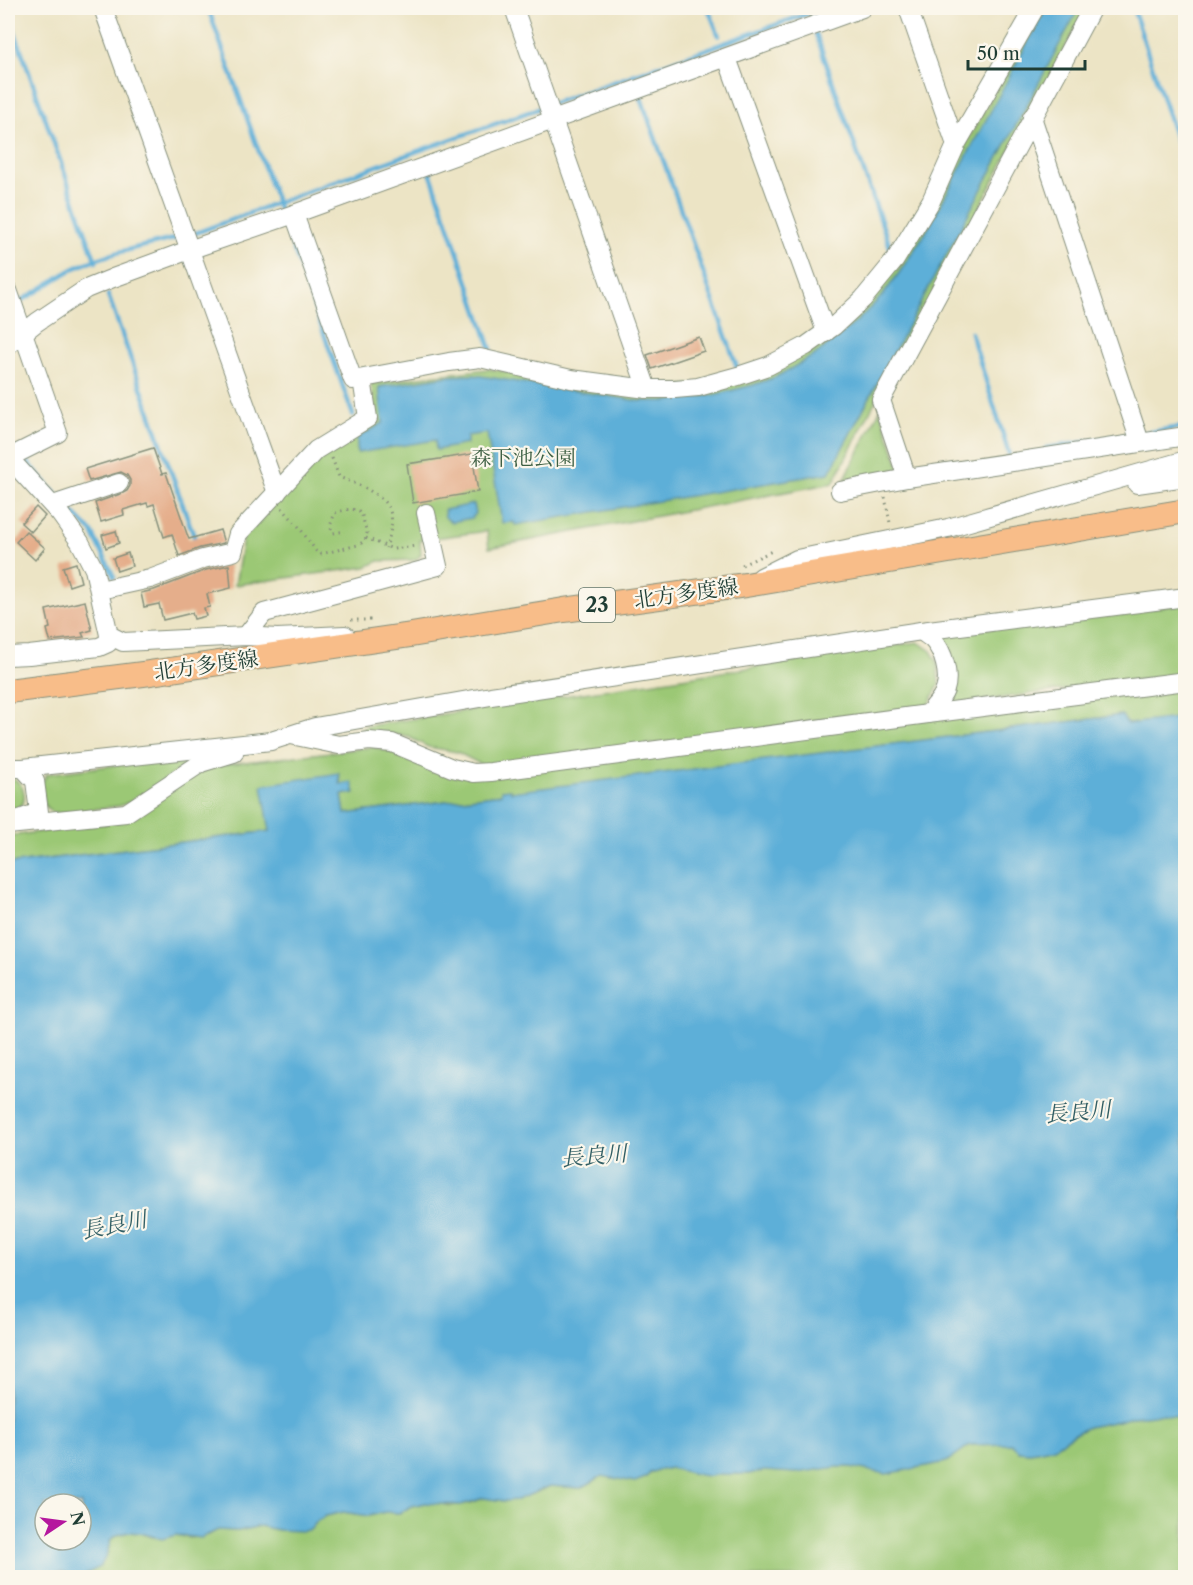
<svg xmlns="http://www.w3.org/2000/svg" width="1193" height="1585" font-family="'Libre Caslon Text','Noto Serif JP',serif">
  <rect width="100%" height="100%" fill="#fbf7ec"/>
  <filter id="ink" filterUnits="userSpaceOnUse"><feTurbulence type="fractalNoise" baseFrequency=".0167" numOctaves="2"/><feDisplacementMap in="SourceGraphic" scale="12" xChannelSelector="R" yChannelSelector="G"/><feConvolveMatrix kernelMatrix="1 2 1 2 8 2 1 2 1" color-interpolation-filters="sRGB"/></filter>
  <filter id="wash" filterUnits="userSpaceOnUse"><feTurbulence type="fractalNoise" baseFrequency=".008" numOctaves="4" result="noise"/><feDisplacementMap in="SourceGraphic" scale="24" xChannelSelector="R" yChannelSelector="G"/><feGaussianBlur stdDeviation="1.35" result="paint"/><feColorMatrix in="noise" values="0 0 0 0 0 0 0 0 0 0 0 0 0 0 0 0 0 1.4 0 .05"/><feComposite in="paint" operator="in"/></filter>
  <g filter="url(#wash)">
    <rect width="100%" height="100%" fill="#ece4c5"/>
    <g fill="#9bc875" stroke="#5d8254" stroke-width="1.5">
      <polygon points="1042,8 1086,8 877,398 833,483 489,548 487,531 420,540 421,555 415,560 379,561 366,567 235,585 243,539 319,454 351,437 377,420 371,383 488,369 521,374 595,388 734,383 863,309 962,150"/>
      <polygon points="880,410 900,469 844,480"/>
      <polygon points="1185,604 1185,674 953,704 947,699 941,634"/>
      <polygon points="918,642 931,651 937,661 939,685 927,708 484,766 457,752 428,747 409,737 385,733 364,734 361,729 367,726"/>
      <polygon points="1185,687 1185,717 1127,725 1121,715 510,793 510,789 502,794 345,814 342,795 354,793 340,784 339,773 271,831 8,864 8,836 117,822 204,769 219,765 373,747 396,753 456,776"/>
      <polygon points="185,756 189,760 188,763 139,799 119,806 54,814 45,806 41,784 47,774"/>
      <path d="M11,777C30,787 28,809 8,816V778Z"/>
      <polygon points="1164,1414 1177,1416 1185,1414 1185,1577 8,1578 8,1572 11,1571 37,1577 60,1572 82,1576 106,1556 111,1539 117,1535 129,1532 141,1533 152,1537 176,1535 190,1538 209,1535 217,1530 238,1531 260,1526 278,1530 311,1529 318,1520 326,1516 343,1512 369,1516 385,1512 399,1513 412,1506 424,1503 439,1503 450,1506 471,1503 484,1498 505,1501 533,1494 550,1486 581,1488 602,1476 645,1478 651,1472 670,1468 700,1475 709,1476 722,1474 748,1474 764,1471 779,1471 837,1467 851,1467 867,1470 928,1465 946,1462 970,1445 1003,1443 1012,1444 1019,1451 1030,1452 1041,1450 1054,1447 1076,1433 1088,1427 1118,1421 1132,1417"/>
    </g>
    <g fill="#5dafd8" stroke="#3e7686" stroke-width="1.5" fill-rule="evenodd">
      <polygon points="1046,8 1079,8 829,473 515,525 514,522 502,523 487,433 467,436 467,444 436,450 435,440 357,453 357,438 383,423 379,387 448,376 474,375 639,401 668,401 714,395 753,385 776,377 815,355 855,323 883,295 899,273 926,232"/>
      <polygon points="474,504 476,513 472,518 451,522 445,517 444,510"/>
      <path d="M1122,715L1127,724L1185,717V1414L1177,1416L1164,1414L1132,1417L1118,1421L1088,1427L1076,1433L1054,1447L1041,1450L1030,1452L1019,1451L1011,1444L970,1445L946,1462L886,1474L851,1467H837L796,1473L764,1471L748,1474H722L709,1476L700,1475L670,1468L651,1472L645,1478L635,1482L602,1476L581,1488L550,1486L517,1500L505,1501L484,1498L461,1505L424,1503L412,1506L399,1513L385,1512L369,1516L343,1512L326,1516L318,1520L311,1529L303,1531L278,1530L260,1526L238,1531L218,1530L201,1538L176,1535L162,1539L141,1533L129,1532L117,1535L111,1539L106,1556L100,1567L82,1576L60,1572L37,1577L11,1571L8,1572V864L270,831L262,785L339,773L340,784L352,782L355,793L342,795L345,814L501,794V790L510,789L511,792ZM45,1504H81V1540H45Z"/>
    </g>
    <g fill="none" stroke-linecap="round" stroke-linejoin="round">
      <g stroke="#5dafd8" stroke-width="4.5">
        <polyline points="208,8 281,214"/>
        <polyline points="708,8 719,36"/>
        <polyline points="1133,8 1186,169"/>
        <polyline points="8,13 96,262"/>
        <polyline points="816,34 891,250"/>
        <polyline points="641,98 738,370"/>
        <polyline points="553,103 824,8"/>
        <polyline points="430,172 491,349"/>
        <polyline points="284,222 353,415"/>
        <polyline points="193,234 398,158 540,108"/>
        <polyline points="108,295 200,553"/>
        <path d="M18,302C38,293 55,278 75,268C107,253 144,246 178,238"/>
        <polyline points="971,333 1009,454"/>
        <polyline points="1145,433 1186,426"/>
        <polyline points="1046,448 1131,435"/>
        <polyline points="27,461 59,498"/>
        <polyline points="67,507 92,532 114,577"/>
      </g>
    </g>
    <g id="blocks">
      <g fill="#e5ae8b">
        <polygon points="699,337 704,351 652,369 647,355"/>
        <polygon points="153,448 162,474 166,473 188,537 189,539 220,530 224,543 200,548 179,556 172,534 164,537 154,504 148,506 147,503 123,510 124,515 101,522 95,503 123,493 127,491 130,486 130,480 127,475 121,472 89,481 85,469"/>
        <polygon points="472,454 478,492 413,503 407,464"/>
        <polygon points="36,507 45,516 31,532 21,523"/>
        <polygon points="26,531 45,548 35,560 16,542"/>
        <polygon points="116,531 119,543 106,548 102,535"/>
        <polygon points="128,553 132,566 117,571 113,558"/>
        <polygon points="76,563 81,582 69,586 63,567"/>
        <polygon points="229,565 231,588 207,594 210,607 204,608 206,616 194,619 192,613 163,620 159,604 144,607 141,593 154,590 206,570"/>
        <polygon points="85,601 92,630 82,633 84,637 50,641 47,629 50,628 46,610"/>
      </g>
    </g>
  </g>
  <g filter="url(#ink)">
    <use href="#blocks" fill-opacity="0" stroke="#86907c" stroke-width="1.5"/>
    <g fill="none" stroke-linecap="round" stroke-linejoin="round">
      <defs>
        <g id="minor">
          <polyline points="103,8 277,493"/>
          <polyline points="514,8 647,389"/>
          <polyline points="908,8 956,145"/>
          <polyline points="727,58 826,332"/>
          <polyline points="1032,117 1140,442"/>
          <polyline points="294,214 353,380 449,362 480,358 571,379 647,389 675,389 698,387 738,376 768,366 806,346 834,326 863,299 895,260 931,201 956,145 1035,8"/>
          <polyline points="8,290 58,433 8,458"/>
          <polyline points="8,345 37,322 86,289 113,278 189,250 294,214 862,8"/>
          <polyline points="8,457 60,514 80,542 94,569 109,635 123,642 246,636 277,638 345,635"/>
          <polyline points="907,478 881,400 1092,8"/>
          <polyline points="1137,484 1186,477"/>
          <polyline points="840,491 907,478 1186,436"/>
          <polyline points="53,505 119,483"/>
          <polyline points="761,577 797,559 948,528 1186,460"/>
          <polyline points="100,590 150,579 203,559 233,552 238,534 316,450 368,418 362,379"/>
          <path d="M921,631C925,634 930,637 933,640C944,652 950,675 945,690C942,699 934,706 928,714"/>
          <polyline points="246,636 264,613 438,566 426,513"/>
          <polyline points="8,656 29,655 99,647 108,643 109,635"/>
          <polyline points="291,735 339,745 369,741 392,743 452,768 474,773 491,772 928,714 1186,681"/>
          <polyline points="8,768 23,768 35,781 39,812 20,819"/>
          <polyline points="23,768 271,741 315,727 491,696 921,631 1186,597"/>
          <polyline points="8,825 126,813 201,763 234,753"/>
        </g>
        <polyline id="major" points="8,691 143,674 411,635 564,610 746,585 1186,511"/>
      </defs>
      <use href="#minor" stroke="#86907c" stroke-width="20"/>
      <use href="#major" stroke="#86907c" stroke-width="26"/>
      <g stroke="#86907c" stroke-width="3" stroke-dasharray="1.5 4.5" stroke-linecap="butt">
        <path d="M332,458L339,477C356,484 387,494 391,515C393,525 389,538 386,548"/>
        <polyline points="885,497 890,523"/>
        <path d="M282,508L299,527L316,551L321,554L358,545L365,541L367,533L361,512C351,507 344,510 335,513L330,526L333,533L345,531"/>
        <polyline points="366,538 393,549 416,546"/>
        <polyline points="742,565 772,551"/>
        <polyline points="351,620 372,620"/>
      </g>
      <use href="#minor" stroke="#fff" stroke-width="18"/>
      <use href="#major" stroke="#f8bd89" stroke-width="24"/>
    </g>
  </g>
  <g text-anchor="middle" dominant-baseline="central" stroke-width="4.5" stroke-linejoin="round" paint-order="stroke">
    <rect fill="#fbf7ec" stroke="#61756b" stroke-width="1.5" x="579" y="588" width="36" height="34" rx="4.5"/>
    <g font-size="20" font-weight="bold" fill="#1f3d34">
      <text x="597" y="605">23</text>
    </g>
    <g font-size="21" fill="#3e6044" stroke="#fbf7ec">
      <text x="523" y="457">森下池公園</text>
    </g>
    <g font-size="21" fill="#1f3d34" stroke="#fbf7ec">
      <text transform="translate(686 593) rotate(-8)">北方多度線</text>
      <text transform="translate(206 665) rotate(-8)">北方多度線</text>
    </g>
    <g font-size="22" font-style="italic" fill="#325f65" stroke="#fbf7ec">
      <text transform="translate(1078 1112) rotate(-5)">長良川</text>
      <text transform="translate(594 1156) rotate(-5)">長良川</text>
      <text transform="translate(114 1225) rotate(-11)">長良川</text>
    </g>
  </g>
  <rect width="1193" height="1585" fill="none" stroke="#fbf7ec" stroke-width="30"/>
  <g transform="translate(63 1522) rotate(77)"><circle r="28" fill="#fbf7ec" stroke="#a3ada2" stroke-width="1.5"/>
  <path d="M0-4.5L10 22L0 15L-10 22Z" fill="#b5179e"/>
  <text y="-9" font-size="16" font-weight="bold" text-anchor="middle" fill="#1f3d34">N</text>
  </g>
  <path d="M968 60v9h117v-9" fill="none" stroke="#1f3d34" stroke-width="3"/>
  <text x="977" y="60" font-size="18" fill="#1f3d34" stroke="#fbf7ec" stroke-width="4.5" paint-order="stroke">50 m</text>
</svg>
